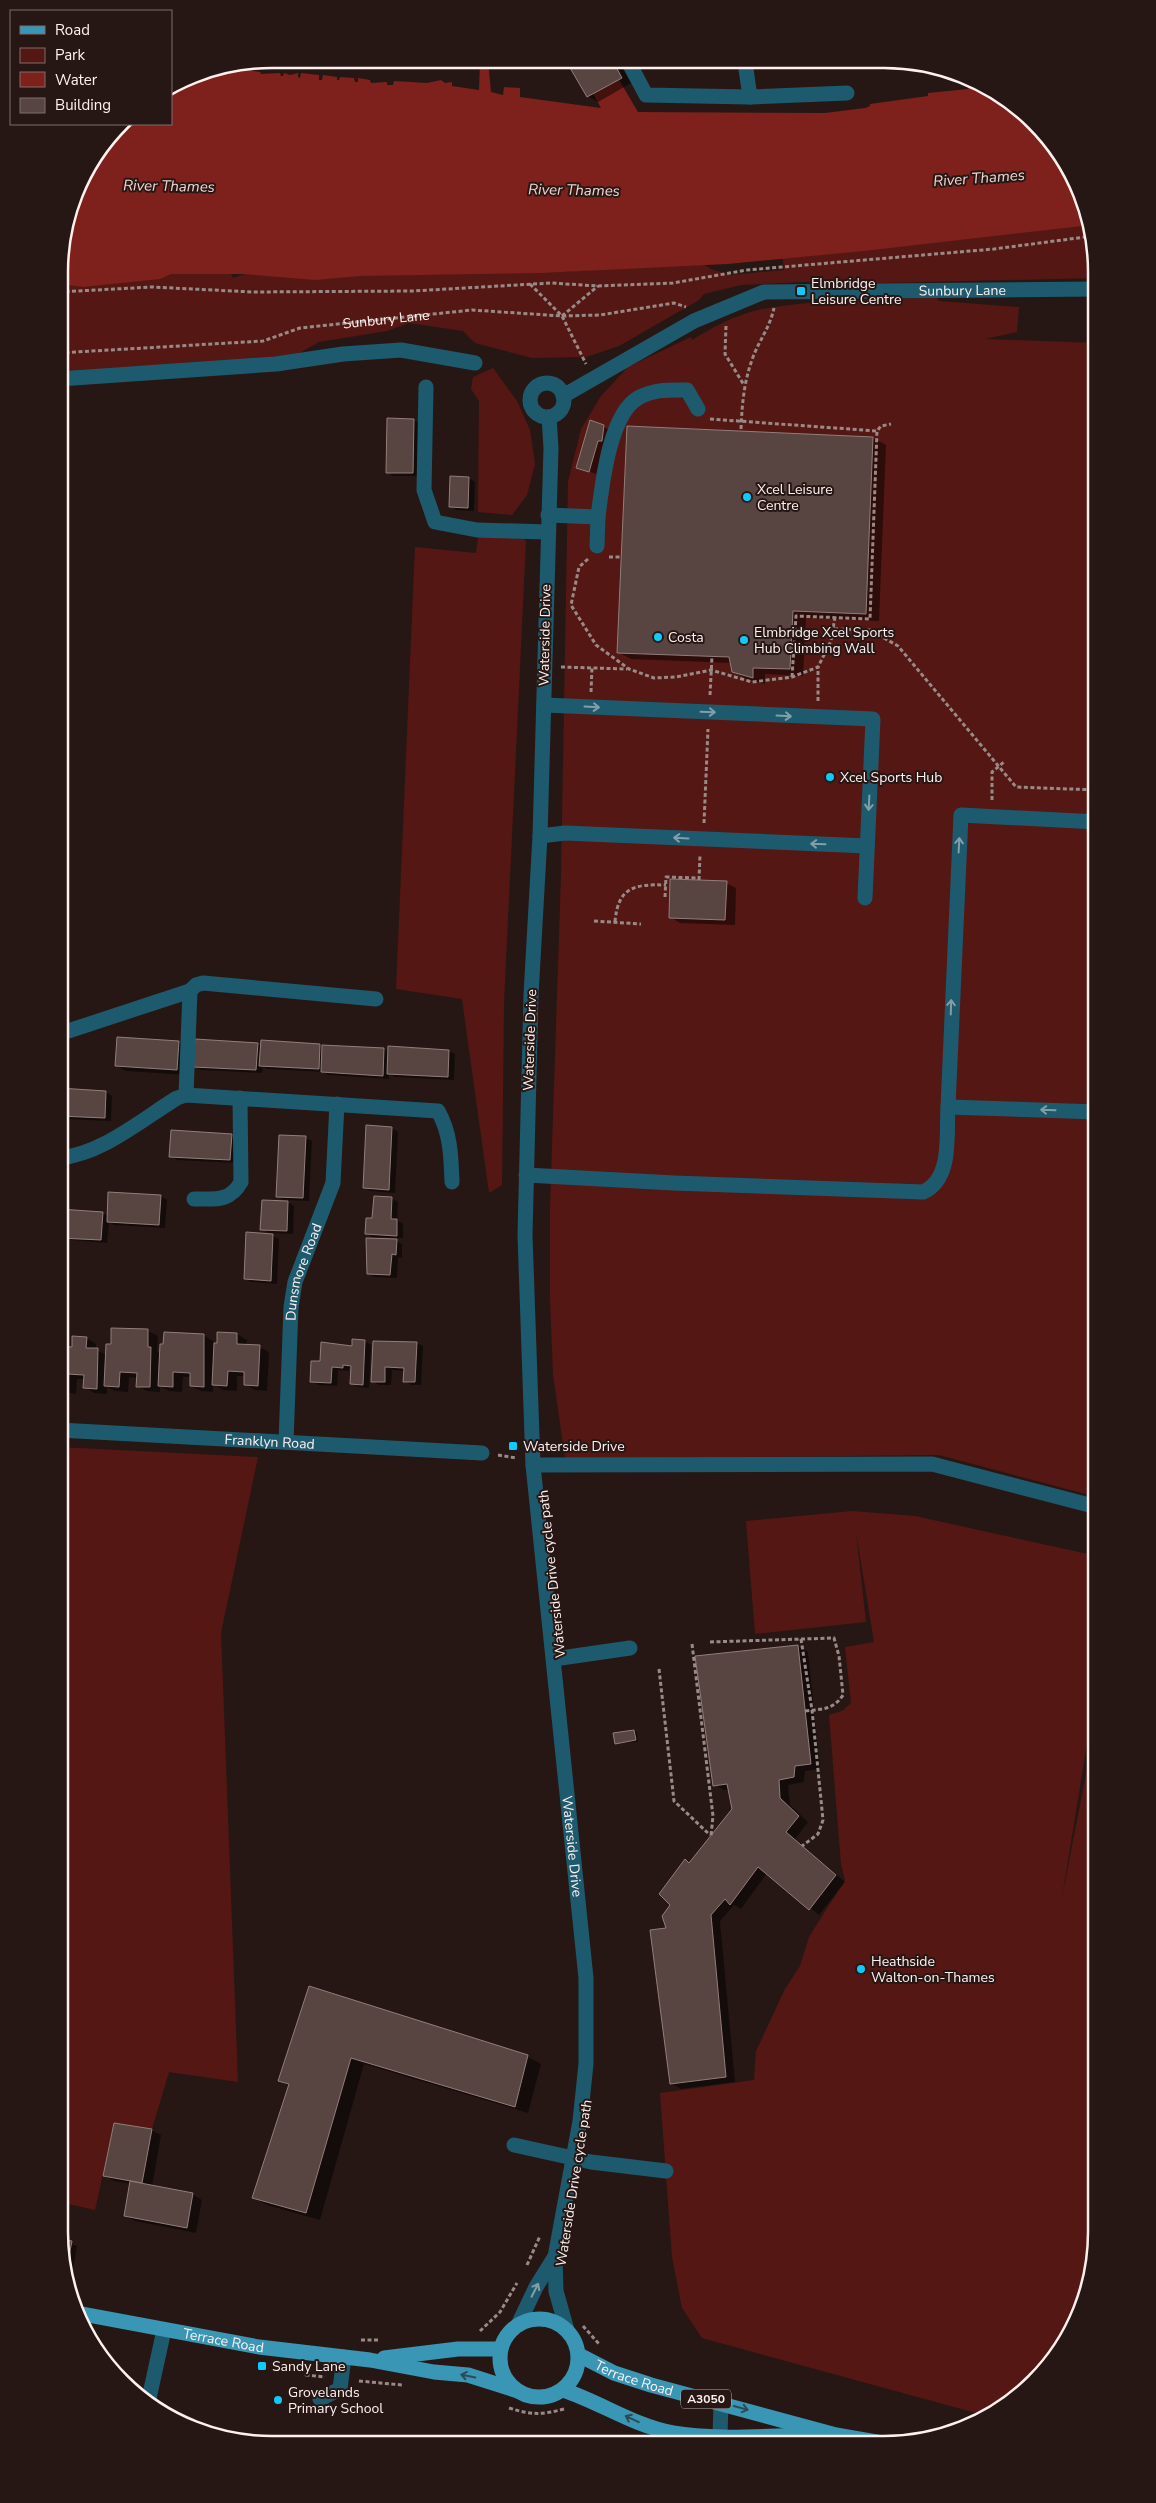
<svg xmlns="http://www.w3.org/2000/svg" width="1156" height="2503" font-family="'Nunito Sans',sans-serif">
  <rect width="100%" height="100%" fill="#271714"/>
  <g fill="#551713">
    <polygon points="1091,224 1097,278 843,284 805,282 741,285 704,294 699,300 619,346 586,357 532,358 475,343 463,331 409,323 387,331 319,342 294,356 59,373 59,268 224,260 233,278 251,272 549,257 556,272 592,270 689,256 711,269 730,275 784,270 781,244"/>
    <path d="M937,298L939,301L1019,307L1017,332L985,339L1097,343V1497L939,1455L565,1459L553,1374L550,1299V1207L561,876L568,482L581,429L601,396L628,367L691,337L692,340C712,327 738,314 762,309C818,299 879,299 937,298Z"/>
    <polygon points="493,368 517,401 530,430 535,464 527,495 512,515 478,512 479,401 471,389 473,377"/>
    <polygon points="480,523 514,527 526,541 504,1002 502,1185 489,1193 462,999 396,989 415,547 476,553"/>
    <polygon points="59,1447 258,1457 221,1633 238,2082 169,2072 152,2129 114,2123 95,2210 59,2202"/>
    <polygon points="853,1511 915,1516 1097,1556 1097,1683 1062,1897 1097,1718 1097,2246 1081,2313 1045,2371 1002,2409 987,2416 702,2338 682,2308 672,2257 660,2093 754,2080 756,2051 785,1989 800,1966 809,1937 845,1880 841,1864 829,1715 842,1711 851,1703 845,1647 874,1642 856,1532 866,1622 755,1634 746,1521"/>
  </g>
  <polygon fill="#7e201b" points="480,60 488,60 491,92 503,95 504,87 520,88 520,97 601,108 575,61 608,61 638,112 825,113 865,108 870,106 870,104 928,96 928,93 968,89 968,84 975,83 976,87 986,86 1025,112 1062,154 1090,216 1091,225 864,251 728,264 540,273 360,276 315,280 243,274 171,274 160,279 83,287 59,284 59,257 81,178 122,124 171,124 171,87 190,75 223,69 227,70 232,67 260,72 261,74 280,73 281,76 283,76 284,73 290,75 298,73 298,77 300,78 301,73 319,75 319,80 322,80 323,75 337,77 337,80 339,80 340,77 354,78 355,82 358,82 358,78 370,80 371,83 387,82 387,85 393,85 394,81 427,83 441,80 445,83 452,82 452,86 479,90"/>
  <g fill="#0007">
    <polygon points="568,61 618,61 631,83 598,102 588,96"/>
    <polygon points="930,64 959,74 951,75 944,70 937,71 931,67"/>
    <polygon points="414,420 420,424 419,476 393,476 387,472"/>
    <polygon points="591,422 610,430 596,474 578,467"/>
    <polygon points="628,427 873,438 886,445 879,621 806,618 803,676 765,674 765,684 746,679 733,671 732,663 631,659 618,652"/>
    <polygon points="469,478 475,482 474,511 456,510 450,506"/>
    <polygon points="726,883 736,888 735,925 680,923 670,917"/>
    <polygon points="179,1042 188,1048 187,1075 126,1071 117,1066"/>
    <polygon points="257,1044 261,1046 320,1045 323,1047 384,1049 389,1052 390,1048 449,1051 455,1054 454,1080 395,1077 389,1074 389,1079 328,1075 323,1072 267,1069 263,1067 262,1073 201,1070 194,1066"/>
    <polygon points="106,1092 112,1096 111,1121 65,1119 59,1115"/>
    <polygon points="392,1128 398,1132 395,1193 371,1191 364,1188"/>
    <polygon points="232,1135 238,1138 236,1163 177,1160 171,1156"/>
    <polygon points="306,1138 312,1141 309,1201 283,1200 277,1196"/>
    <polygon points="161,1196 167,1200 165,1228 114,1225 109,1222 107,1243 59,1239 59,1211 103,1213 108,1216"/>
    <polygon points="392,1199 398,1202 397,1220 403,1224 403,1238 372,1237 366,1233 374,1219"/>
    <polygon points="263,1201 288,1202 294,1206 293,1234 268,1233 279,1239 277,1284 251,1282 245,1279 272,1235 262,1229"/>
    <polygon points="396,1241 402,1244 402,1258 398,1257 397,1278 374,1277 368,1273"/>
    <polygon points="113,1329 148,1331 158,1336 157,1352 161,1354 203,1335 213,1341 213,1344 218,1344 237,1334 247,1340 246,1346 259,1347 269,1352 267,1391 255,1390 245,1384 246,1376 237,1376 237,1391 223,1390 213,1384 213,1392 201,1391 191,1386 191,1377 183,1377 182,1392 169,1391 160,1386 160,1392 147,1391 137,1386 138,1378 129,1377 128,1392 115,1391 107,1387 107,1394 94,1393 85,1387 85,1379 77,1379 76,1394 59,1391 59,1347 73,1348 87,1338 96,1344 96,1350 107,1355 112,1346"/>
    <polygon points="365,1341 371,1345 369,1388 358,1387 351,1383 352,1368 349,1368 349,1371 338,1370 337,1386 318,1385 311,1381 321,1362"/>
    <polygon points="374,1343 417,1343 423,1346 421,1385 411,1385 404,1381 405,1371 392,1370 391,1385 379,1385 372,1381"/>
    <polygon points="798,1646 808,1652 820,1769 805,1771 804,1782 788,1785 790,1805 808,1822 795,1839 845,1882 819,1915 767,1873 741,1909 734,1905 720,1921 735,2082 681,2089 671,2083 668,1929 672,1905 685,1860 691,1864 733,1809 729,1790 724,1790 715,1785"/>
    <polygon points="634,1731 637,1732 638,1742 616,1743 615,1734"/>
    <polygon points="309,1987 528,2057 541,2064 528,2113 364,2064 320,2220 267,2205 254,2198 290,2086 279,2080"/>
    <polygon points="151,2130 161,2135 152,2187 192,2194 202,2200 196,2233 135,2221 125,2216 131,2184 114,2181 104,2175"/>
    <polygon points="60,2240 77,2246 73,2269 64,2267"/>
    <polygon points="118,2375 133,2381 131,2391"/>
  </g>
  <g fill="#584542" stroke="#927d7a">
    <polygon points="566,61 613,61 622,78 587,97"/>
    <polygon points="387,418 414,419 413,473 386,473"/>
    <polygon points="590,420 604,425 602,441 598,441 589,472 576,468"/>
    <polygon points="627,426 873,437 866,614 793,611 790,669 753,668 753,678 732,672 729,657 617,653"/>
    <polygon points="450,476 469,477 468,508 449,507"/>
    <polygon points="670,879 727,881 725,920 669,918"/>
    <polygon points="117,1037 179,1041 177,1070 115,1066"/>
    <polygon points="195,1039 258,1043 256,1070 193,1067"/>
    <polygon points="261,1040 320,1044 319,1069 259,1066"/>
    <polygon points="322,1045 384,1048 383,1076 321,1072"/>
    <polygon points="388,1046 449,1050 448,1077 387,1074"/>
    <polygon points="59,1088 106,1091 105,1118 59,1116"/>
    <polygon points="366,1125 392,1127 389,1190 363,1188"/>
    <polygon points="171,1130 232,1134 230,1160 169,1157"/>
    <polygon points="279,1135 306,1136 303,1198 276,1197"/>
    <polygon points="108,1192 161,1195 159,1225 107,1222"/>
    <polygon points="374,1196 392,1197 391,1219 397,1219 397,1236 365,1234 366,1218 372,1218"/>
    <polygon points="262,1200 288,1201 287,1231 260,1230"/>
    <polygon points="59,1209 103,1212 101,1240 59,1238"/>
    <polygon points="246,1232 273,1234 271,1281 244,1279"/>
    <polygon points="366,1238 397,1239 396,1255 392,1254 390,1275 367,1274"/>
    <polygon points="111,1328 148,1329 148,1347 151,1347 150,1387 136,1387 137,1373 120,1372 119,1387 104,1386 106,1344 111,1344"/>
    <polygon points="164,1332 204,1334 204,1387 190,1386 190,1373 173,1372 173,1387 158,1386 160,1344 163,1344"/>
    <polygon points="217,1332 237,1333 237,1344 260,1345 258,1386 244,1385 244,1372 228,1371 227,1386 212,1385 214,1343 217,1343"/>
    <polygon points="72,1336 87,1337 86,1348 98,1348 97,1389 83,1388 84,1375 67,1374 66,1389 59,1388 59,1346 72,1347"/>
    <polygon points="352,1339 365,1340 363,1385 350,1384 351,1366 343,1365 343,1368 332,1367 331,1383 310,1382 311,1361 320,1361 321,1342 352,1346"/>
    <polygon points="373,1341 417,1342 415,1382 403,1382 404,1368 385,1367 385,1382 371,1382"/>
    <polygon points="798,1645 811,1764 795,1766 794,1777 779,1780 780,1798 799,1816 786,1832 836,1875 809,1910 758,1867 730,1905 725,1899 711,1915 726,2077 670,2084 650,1930 666,1928 662,1916 670,1905 659,1894 685,1859 689,1863 732,1809 727,1784 713,1786 695,1656"/>
    <polygon points="634,1730 636,1740 615,1744 613,1733"/>
    <polygon points="309,1986 528,2055 515,2107 351,2058 306,2213 252,2198 289,2084 278,2081"/>
    <polygon points="114,2123 152,2129 142,2183 103,2176"/>
    <polygon points="130,2181 193,2193 187,2228 124,2216"/>
    <polygon points="60,2239 72,2241 67,2266 63,2266"/>
    <polygon points="116,2373 128,2376 125,2384"/>
  </g>
  <g fill="none" stroke-linecap="round" stroke-linejoin="round">
    <g stroke="#988a87" stroke-width="3" stroke-dasharray="4 2.5" stroke-linecap="butt">
      <polyline points="530,284 562,316 586,364"/>
      <polyline points="59,292 152,287 253,292 412,291 551,283 598,286 673,283 747,270 994,249 1093,236"/>
      <polyline points="562,316 598,286"/>
      <polyline points="726,326 725,354 744,385"/>
      <path id="s1" d="M59,353L263,341L300,328L472,310L562,316L600,315L674,303L686,307"/>
      <polyline points="710,419 877,431 881,426 891,424"/>
      <path d="M741,429C742,404 744,381 753,357C760,339 770,327 774,308"/>
      <polyline points="609,557 621,557"/>
      <polyline points="588,559 579,567 571,605 596,645 629,669 654,678 676,677 711,670 752,682 792,677 818,667 831,641 835,617"/>
      <polyline points="834,629 870,630 898,646 1016,787 1097,790"/>
      <polyline points="561,667 627,669"/>
      <polyline points="792,677 796,616 870,619 877,431"/>
      <polyline points="591,692 592,667"/>
      <polyline points="710,695 712,656"/>
      <polyline points="818,701 818,667"/>
      <polyline points="992,800 992,772 1004,762"/>
      <polyline points="704,823 708,729"/>
      <polyline points="699,880 700,854"/>
      <polyline points="665,897 666,877 699,878"/>
      <polyline points="594,921 641,924"/>
      <path d="M615,922C618,887 634,884 666,885"/>
      <polyline points="498,1455 516,1458"/>
      <polyline points="801,1639 812,1710 823,1820 818,1834 802,1846"/>
      <path d="M710,1642L834,1638L839,1656L843,1695C833,1710 822,1709 805,1711"/>
      <polyline points="692,1644 713,1816 711,1836"/>
      <polyline points="659,1669 674,1801 710,1835"/>
      <polyline points="527,2265 540,2236"/>
      <polyline points="583,2326 599,2344"/>
      <polyline points="480,2331 500,2312 517,2283"/>
      <polyline points="361,2340 380,2340"/>
      <polyline points="306,2368 306,2375 325,2377"/>
      <polyline points="359,2381 402,2385"/>
      <path d="M509,2408C532,2415 541,2415 564,2409"/>
    </g>
    <g stroke="#1e5a6e" stroke-width="15">
      <polyline points="628,61 646,95 750,97 847,93"/>
      <polyline points="745,62 750,97"/>
      <polyline points="59,379 276,364 343,354 401,350 475,363"/>
      <circle cx="547" cy="400" r="17"/>
      <polyline points="426,387 424,490 435,522 477,530 548,532"/>
      <path id="s2" d="M563,396L694,321L764,292L1097,289"/>
      <path id="s3" d="M549,417L551,448L540,836L531,995L525,1235L533,1465L586,1978V2064L580,2121L555,2257L556,2291L567,2330"/>
      <polyline points="548,515 598,517 597,546"/>
      <path d="M598,517C602,486 609,415 638,398C654,389 669,390 687,390L698,409"/>
      <polyline points="544,705 873,719 865,898"/>
      <polyline points="540,836 565,833 867,846"/>
      <polyline points="190,991 196,985 203,983 376,999"/>
      <polyline points="59,1034 190,991 186,1095"/>
      <polyline points="1097,1112 948,1107 961,815 1097,822"/>
      <path d="M59,1158C102,1154 141,1120 177,1098L186,1095L438,1111C451,1134 451,1157 452,1182"/>
      <path d="M526,1175L674,1183L923,1192C953,1179 946,1134 948,1107"/>
      <path d="M194,1199C215,1199 230,1202 241,1182L240,1098"/>
      <path id="s4" d="M59,1430L482,1453"/>
      <path id="s5" d="M286,1442L291,1307L295,1282L333,1183L337,1104"/>
      <polyline points="533,1465 932,1464 1097,1507"/>
      <polyline points="554,1659 630,1648"/>
      <polyline points="514,2145 591,2162 666,2171"/>
      <polyline points="518,2325 536,2287 554,2258"/>
      <polyline points="320,2399 340,2389 344,2357"/>
      <polyline points="148,2403 164,2330"/>
      <polyline points="718,2443 720,2436 721,2403"/>
    </g>
    <g stroke="#3996b4" stroke-width="15">
      <path id="s6" d="M77,2313L259,2347L370,2360L434,2372L468,2375L515,2390"/>
      <circle cx="539" cy="2358" r="39"/>
      <path id="s7" d="M579,2355L614,2373L651,2385L836,2435L888,2444"/>
      <polyline points="384,2358 458,2349 500,2349"/>
      <path d="M563,2390C600,2402 634,2426 673,2433C717,2441 774,2435 819,2435"/>
    </g>
  </g>
  <defs><path id="oneway-shaft" d="M-6 0H5M1.5-3L5.5 0L1.5 3" fill="none" stroke-width="1.6" stroke-linecap="round" stroke-linejoin="round" transform="scale(1.25)"/></defs>
  <g stroke="#829ea8">
    <use href="#oneway-shaft" transform="translate(592 707) rotate(3)"/>
    <use href="#oneway-shaft" transform="translate(708 712) rotate(2)"/>
    <use href="#oneway-shaft" transform="translate(784 716) rotate(3)"/>
    <use href="#oneway-shaft" transform="translate(869 803) rotate(93)"/>
    <use href="#oneway-shaft" transform="translate(681 838) rotate(-177)"/>
    <use href="#oneway-shaft" transform="translate(818 844) rotate(-178)"/>
    <use href="#oneway-shaft" transform="translate(959 845) rotate(-87)"/>
    <use href="#oneway-shaft" transform="translate(951 1007) rotate(-88)"/>
    <use href="#oneway-shaft" transform="translate(1048 1110) rotate(-178)"/>
    <use href="#oneway-shaft" transform="translate(535 2290) rotate(-63)"/>
  </g>
  <g stroke="#2e4a54">
    <use href="#oneway-shaft" transform="translate(468 2376) rotate(-168)"/>
    <use href="#oneway-shaft" transform="translate(741 2408) rotate(15)"/>
    <use href="#oneway-shaft" transform="translate(632 2419) rotate(-155)"/>
  </g>
  <g fill="#0fcafa" stroke="#271714" stroke-width="2">
    <rect x="796" y="286" width="10" height="10" rx="2.5"/>
    <circle cx="747" cy="497" r="5"/>
    <circle cx="658" cy="637" r="5"/>
    <circle cx="744" cy="640" r="5"/>
    <circle cx="830" cy="777" r="5"/>
    <rect x="508" y="1441" width="10" height="10" rx="2.5"/>
    <circle cx="861" cy="1969" r="5"/>
    <rect x="257" y="2361" width="10" height="10" rx="2.5"/>
    <circle cx="278" cy="2400" r="5"/>
  </g>
  <g text-anchor="middle" dominant-baseline="central" stroke-width="4" stroke-linejoin="round" paint-order="stroke">
    <rect fill="#271714" stroke="#bdb0ad" stroke-width="1" x="681" y="2389.5" width="50" height="19" rx="4"/>
    <g font-size="12" font-weight="bold" fill="#fdf1ef">
      <text x="706" y="2399">A3050</text>
    </g>
    <g font-size="14" fill="#fdf1ef" stroke="#271714" text-anchor="start">
      <text x="811" y="283">Elmbridge<tspan x="811" dy="16">Leisure Centre</tspan></text>
      <text x="757" y="489">Xcel Leisure<tspan x="757" dy="16">Centre</tspan></text>
      <text x="754" y="632">Elmbridge Xcel Sports<tspan x="754" dy="16">Hub Climbing Wall</tspan></text>
      <text x="668" y="637">Costa</text>
      <text x="840" y="777">Xcel Sports Hub</text>
      <text x="523" y="1446">Waterside Drive</text>
      <text x="871" y="1961">Heathside<tspan x="871" dy="16">Walton-on-Thames</tspan></text>
      <text x="272" y="2366">Sandy Lane</text>
      <text x="288" y="2392">Grovelands<tspan x="288" dy="16">Primary School</tspan></text>
    </g>
    <g font-size="14" fill="#fdf1ef" stroke="#271714">
      <text stroke="none"><textPath href="#s2" startOffset="425">Sunbury Lane</textPath></text>
      <text stroke="none"><textPath href="#s1" startOffset="330">Sunbury Lane</textPath></text>
      <text transform="translate(545 635) rotate(-89)">Waterside Drive</text>
      <text transform="translate(530 1040) rotate(-88)">Waterside Drive</text>
      <text stroke="none"><textPath href="#s5" startOffset="172">Dunsmore Road</textPath></text>
      <text stroke="none"><textPath href="#s4" startOffset="211">Franklyn Road</textPath></text>
      <text transform="translate(552 1574) rotate(-96)">Waterside Drive cycle path</text>
      <text stroke="none"><textPath href="#s3" startOffset="1432">Waterside Drive</textPath></text>
      <text transform="translate(574 2183) rotate(-81)">Waterside Drive cycle path</text>
      <text stroke="none"><textPath href="#s6" startOffset="149">Terrace Road</textPath></text>
      <text stroke="none"><textPath href="#s7" startOffset="60">Terrace Road</textPath></text>
    </g>
    <g font-size="15" font-style="italic" fill="#f1d5d1" stroke="#271714">
      <text transform="translate(979 178) rotate(-4)">River Thames</text>
      <text transform="translate(169 186) rotate(1)">River Thames</text>
      <text transform="translate(574 190) rotate(1)">River Thames</text>
    </g>
  </g>
  <path d="M0 0H1156V2503H0ZM272 68H884A204 204 0 0 1 1088 272V2232A204 204 0 0 1 884 2436H272A204 204 0 0 1 68 2232V272A204 204 0 0 1 272 68Z" fill="#271714" fill-rule="evenodd"/>
  <path fill="none" stroke="#fdf1ef" stroke-width="2.5" d="M272 68H884A204 204 0 0 1 1088 272V2232A204 204 0 0 1 884 2436H272A204 204 0 0 1 68 2232V272A204 204 0 0 1 272 68Z"/>
  <rect x="10" y="10" width="162" height="115" fill="#271714" stroke="#7d6e6c"/>
  <rect x="20" y="26" width="25" height="8" fill="#3996b4" stroke="#7d6e6c"/>
  <text x="55" y="35" font-size="15" fill="#fdf1ef">Road</text>
  <rect x="20" y="48" width="25" height="15" fill="#551713" stroke="#7d6e6c"/>
  <text x="55" y="60" font-size="15" fill="#fdf1ef">Park</text>
  <rect x="20" y="72" width="25" height="15" fill="#7e201b" stroke="#7d6e6c"/>
  <text x="55" y="85" font-size="15" fill="#fdf1ef">Water</text>
  <rect x="20" y="98" width="25" height="15" fill="#584542" stroke="#7d6e6c"/>
  <text x="55" y="110" font-size="15" fill="#fdf1ef">Building</text>
</svg>
